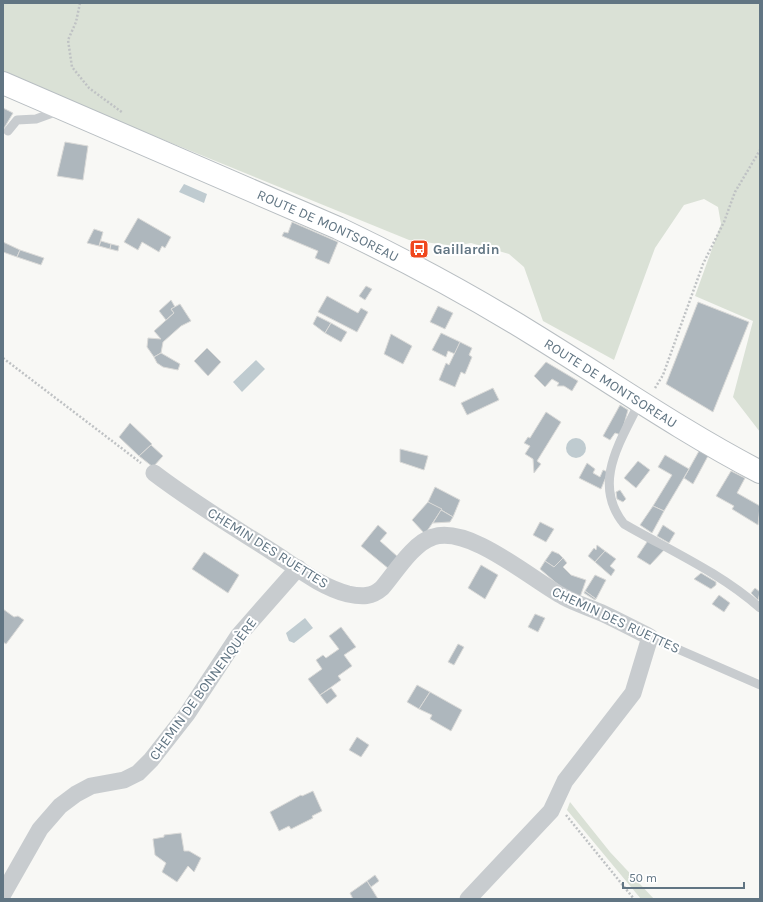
<svg xmlns="http://www.w3.org/2000/svg" width="763" height="902" font-family="Karla,sans-serif">
  <rect width="100%" height="100%" fill="#f8f8f5"/>
  <g fill="#dae1d6">
    <polygon points="3,3 760,3 760,432 733,397 753,321 695,296 721,224 718,207 704,199 684,205 655,248 614,360 543,321 524,267 509,254 471,243 455,246 409,240 61,98 3,73"/>
    <polygon points="570,802 610,852 654,899 641,899 567,810"/>
  </g>
  <g fill="#bfcbd0">
    <polygon points="184,184 207,194 204,203 179,192"/>
    <polygon points="256,360 265,369 242,392 233,382"/>
    <circle cx="576" cy="448" r="10"/>
    <polygon points="305,618 313,628 294,643 289,641 286,633"/>
  </g>
  <g fill="#aeb7bd" stroke="#dadad8">
    <polygon points="3,108 13,113 3,130"/>
    <polygon points="65,142 88,146 83,180 57,176"/>
    <polygon points="138,218 171,237 165,248 162,246 159,252 142,242 138,250 124,242"/>
    <polygon points="292,222 338,242 329,264 315,258 318,251 282,236 284,232 288,233"/>
    <polygon points="94,229 103,232 99,246 87,243"/>
    <polygon points="101,241 111,244 110,249 99,246"/>
    <polygon points="3,242 20,250 17,257 3,252"/>
    <polygon points="111,244 119,246 118,251 110,249"/>
    <polygon points="20,250 44,258 41,265 17,257"/>
    <polygon points="366,286 372,289 365,300 359,296"/>
    <polygon points="327,296 358,313 361,308 368,312 357,332 318,312"/>
    <polygon points="171,300 175,307 171,309 174,313 166,320 159,311"/>
    <polygon points="698,302 749,322 713,412 666,384"/>
    <polygon points="180,304 191,321 181,326 163,342 161,353 154,357 147,347 148,338 161,339 154,331 174,313 171,309"/>
    <polygon points="438,306 453,313 445,329 430,322"/>
    <polygon points="317,316 331,323 325,333 313,324"/>
    <polygon points="331,323 347,332 341,342 325,333"/>
    <polygon points="441,333 460,342 455,354 448,351 446,357 432,350"/>
    <polygon points="391,334 412,346 403,364 384,354"/>
    <polygon points="460,342 472,348 469,355 472,357 465,374 461,372 455,387 439,380 446,363 449,365"/>
    <polygon points="207,348 221,362 208,376 194,361"/>
    <polygon points="161,353 180,364 178,370 163,367 157,363 154,357"/>
    <polygon points="546,362 578,381 572,391 564,386 557,386 559,383 552,379 545,387 534,376"/>
    <polygon points="493,388 499,400 467,415 461,403"/>
    <polygon points="620,405 628,410 621,435 615,433 610,440 603,436"/>
    <polygon points="546,412 561,422 537,461 541,464 534,473 533,459 525,454 530,446 524,443 528,437 530,438"/>
    <polygon points="130,423 152,444 139,456 119,437"/>
    <polygon points="151,445 163,456 153,467 139,456"/>
    <polygon points="400,449 428,456 424,470 400,462"/>
    <polygon points="699,451 708,456 693,484 684,478"/>
    <polygon points="665,455 689,469 664,511 653,506 672,475 658,467"/>
    <polygon points="638,461 650,470 636,488 624,478"/>
    <polygon points="587,463 595,469 593,473 600,477 603,470 608,472 601,489 579,478"/>
    <polygon points="731,471 745,478 737,493 760,506 758,525 732,509 734,506 716,496"/>
    <polygon points="435,487 460,500 453,517 428,502"/>
    <polygon points="620,490 626,499 623,502 617,499 616,492"/>
    <polygon points="428,502 442,509 425,534 412,520"/>
    <polygon points="653,506 664,511 652,533 640,525"/>
    <polygon points="441,510 453,517 450,522 433,523"/>
    <polygon points="540,522 554,529 546,542 533,535"/>
    <polygon points="378,525 387,533 380,541 398,557 389,569 361,546"/>
    <polygon points="663,525 675,533 669,543 657,536"/>
    <polygon points="649,539 665,549 650,565 637,557"/>
    <polygon points="597,545 605,551 595,562 588,556 594,548 596,550"/>
    <polygon points="552,551 559,554 563,558 554,567 545,561"/>
    <polygon points="605,551 616,559 610,566 615,570 611,576 595,562"/>
    <polygon points="204,552 239,575 228,593 192,569"/>
    <polygon points="563,558 567,563 563,567 571,575 586,580 579,600 569,594 540,569 545,561 554,567"/>
    <polygon points="481,565 498,575 485,599 468,588"/>
    <polygon points="701,573 716,582 716,585 711,589 694,579"/>
    <polygon points="595,575 606,580 596,599 585,591"/>
    <polygon points="755,588 760,592 758,600 751,593"/>
    <polygon points="585,591 596,599 595,600 584,593"/>
    <polygon points="719,595 730,603 724,612 712,604"/>
    <polygon points="3,609 14,617 18,616 24,620 6,644 3,642"/>
    <polygon points="535,614 545,618 538,632 528,627"/>
    <polygon points="341,627 356,647 344,655 352,666 338,676 341,680 320,695 308,679 322,669 316,660 323,655 326,658 339,649 329,636"/>
    <polygon points="458,644 464,647 454,665 448,662"/>
    <polygon points="417,685 430,692 419,709 407,702"/>
    <polygon points="331,688 337,696 327,704 320,695"/>
    <polygon points="430,692 462,710 451,731 430,719 432,715 419,709"/>
    <polygon points="357,737 369,745 361,757 349,750"/>
    <polygon points="313,791 322,811 312,816 313,818 291,829 289,826 279,831 270,812 301,795 302,796"/>
    <polygon points="181,833 184,851 189,851 201,858 194,872 188,866 177,882 162,872 166,863 155,855 153,839 164,837 164,835"/>
    <polygon points="375,875 379,881 371,887 367,881"/>
    <polygon points="367,881 378,899 353,899 350,893"/>
  </g>
  <g fill="none" stroke-linecap="round" stroke-linejoin="round">
    <defs>
      <g id="secondary">
        <path id="s1" d="M3,83L338,228C405,260 470,295 533,334C608,380 681,431 760,472"/>
      </g>
    </defs>
    <use href="#secondary" stroke="#b8bec2" stroke-width="24"/>
    <g stroke="#bfc2c4" stroke-width="2.5" stroke-dasharray="2 2" stroke-linecap="butt">
      <polyline points="80,3 76,22 68,40 72,67 89,88 123,113"/>
      <polyline points="3,358 141,463"/>
      <polyline points="655,388 663,375 703,264 724,222 735,192 760,150"/>
      <polyline points="566,815 634,899"/>
    </g>
    <g stroke="#c8cccf" stroke-width="9">
      <polyline points="8,131 17,120 36,119 58,111"/>
      <path d="M640,401C621,441 591,483 624,524C669,550 721,573 760,608"/>
      <polyline points="650,637 760,685"/>
    </g>
    <g stroke="#c8cccf" stroke-width="17">
      <path d="M154,473C192,502 232,526 271,551C295,566 320,587 348,594C362,597 372,597 382,588C395,573 413,543 433,537C470,525 532,580 564,597C577,604 591,608 604,614C619,621 634,629 650,637L633,693L565,781L551,811L468,899"/>
      <polyline points="3,894 40,829 60,806 76,794 91,786 124,780 138,773 151,760 187,714 239,635 298,568"/>
    </g>
    <use href="#secondary" stroke="#fff" stroke-width="22"/>
  </g>
  <defs>
    <symbol id="bus-square" viewBox="-11 -11 22 22"><rect x="-9" y="-9" width="18" height="18" rx="4" fill="#f0471d" stroke="#fff"/><path d="M-5-6H5V4H4V6H2V4H-2V6H-4V4H-5ZM-3.5-4V0h7V-4ZM-3.5 1.2v1.5H-2V1.2ZM2 1.2v1.5H3.5V1.2Z" fill="#fff"/></symbol>
  </defs>
  <g fill-rule="evenodd">
    <use href="#bus-square" x="408" y="238" width="22" height="22"/>
  </g>
  <g text-anchor="middle" dominant-baseline="central" stroke-width="4" stroke-linejoin="round" paint-order="stroke">
    <g font-size="14" fill="#617583" stroke="#fff">
      <text stroke="none"><textPath href="#s1" startOffset="355">ROUTE DE MONTSOREAU</textPath></text>
      <text stroke="none"><textPath href="#s1" startOffset="679">ROUTE DE MONTSOREAU</textPath></text>
      <text transform="translate(268 548) rotate(32)">CHEMIN DES RUETTES</text>
      <text transform="translate(616 620) rotate(25)">CHEMIN DES RUETTES</text>
      <text transform="translate(203 689) rotate(-54)">CHEMIN DE BONNENQUÈRE</text>
    </g>
    <g font-size="14" font-weight="bold" fill="#617583" stroke="#fff" text-anchor="start">
      <text x="433" y="249">Gaillardin</text>
    </g>
  </g>
  <rect width="763" height="902" fill="none" stroke="#617583" stroke-width="8"/>
  <path d="M623 882v6h121v-6" fill="none" stroke="#617583" stroke-width="2"/>
  <text x="629" y="882" font-size="12" fill="#617583" stroke="#ffffff" stroke-width="3" paint-order="stroke">50 m</text>
</svg>
